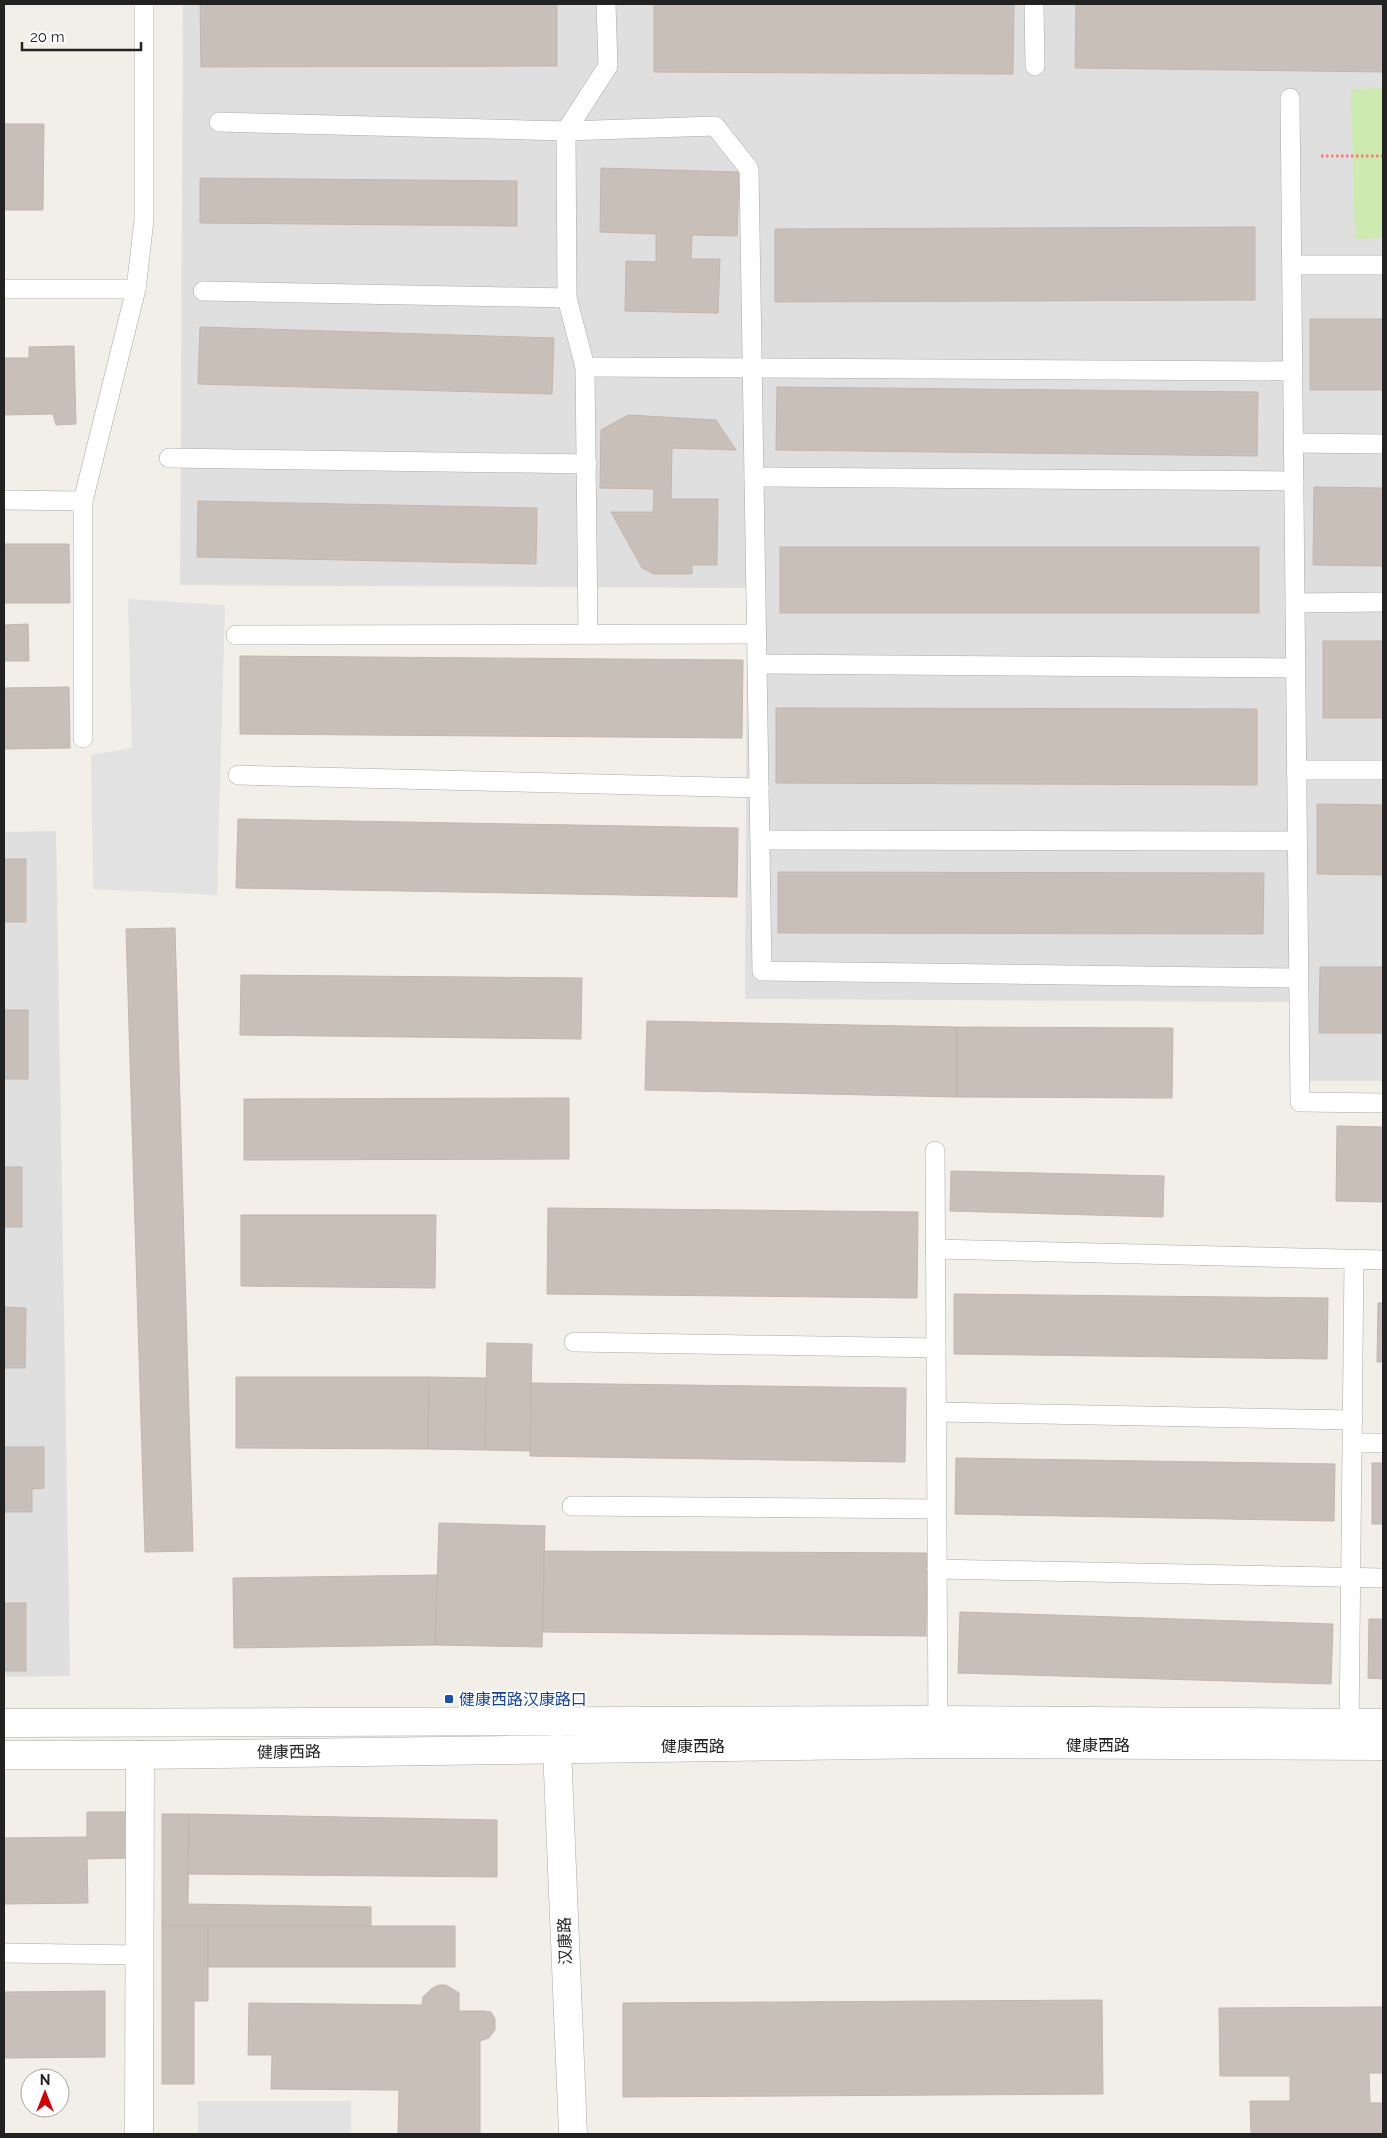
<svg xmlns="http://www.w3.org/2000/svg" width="1387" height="2138" font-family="Raleway,'Noto Sans SC',sans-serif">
  <rect width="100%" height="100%" fill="#f2efe9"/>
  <g fill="#e0dfdf">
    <polygon points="183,4 1383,4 1383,1081 1293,1081 1293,1002 745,999 747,588 180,585"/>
    <polygon points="56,831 70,1676 4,1677 4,832"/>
  </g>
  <polygon fill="#cdebb0" points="1383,88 1383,238 1355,239 1351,89"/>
  <g fill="#e2e2e2">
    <polygon points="128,599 225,605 217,895 93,889 91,755 132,748"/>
    <rect x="198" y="2101" width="153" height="33"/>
  </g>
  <g fill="#c7bfb8" stroke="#c4b6ab">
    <polygon points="200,4 557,4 557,66 201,67"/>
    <polygon points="654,4 1014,4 1013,74 654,72"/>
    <polygon points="1076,4 1383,4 1383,72 1075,68"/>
    <polygon points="4,124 44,124 43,210 4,210"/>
    <polygon points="601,168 739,172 737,236 692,235 691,259 720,259 718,313 625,311 626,261 656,262 656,234 600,232"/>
    <polygon points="200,178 517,181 517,226 200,223"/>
    <polygon points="1255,227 1255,300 775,302 775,229"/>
    <rect x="1310" y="319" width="73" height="71"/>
    <polygon points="200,327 554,338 552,394 198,384"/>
    <polygon points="74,346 76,424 56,425 53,414 4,415 4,358 29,358 29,347"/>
    <polygon points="777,387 1258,392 1257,456 776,450"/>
    <polygon points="628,415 716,420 736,450 672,448 671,499 718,499 717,565 692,565 692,574 654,574 642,568 611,512 653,512 654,489 600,488 601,430"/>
    <polygon points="1314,487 1383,488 1383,566 1313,565"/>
    <polygon points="198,501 537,508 536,564 197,557"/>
    <polygon points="4,544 69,544 70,603 4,603"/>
    <rect x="780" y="547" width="479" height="66"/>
    <polygon points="28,624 29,661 4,661 4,625"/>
    <rect x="1323" y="641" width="60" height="77"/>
    <polygon points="240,656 743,660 742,738 240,734"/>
    <polygon points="69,687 70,748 4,749 4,688"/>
    <polygon points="776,708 1257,709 1257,785 776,783"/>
    <polygon points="1317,804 1383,805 1383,875 1317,874"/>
    <polygon points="238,819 738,828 737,897 236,888"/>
    <rect x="4" y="859" width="22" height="63"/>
    <polygon points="778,872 1264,873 1263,934 778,933"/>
    <polygon points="175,928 193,1551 145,1552 126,929"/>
    <polygon points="1320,967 1383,967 1383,1033 1319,1033"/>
    <polygon points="241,975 582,978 581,1039 240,1035"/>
    <rect x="4" y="1010" width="24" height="69"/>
    <polygon points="647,1021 957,1027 957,1097 645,1090"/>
    <polygon points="957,1027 1173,1028 1172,1098 957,1097"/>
    <polygon points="569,1098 569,1159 244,1160 244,1099"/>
    <polygon points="1337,1126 1383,1127 1383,1202 1336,1201"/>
    <rect x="4" y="1167" width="18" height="60"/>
    <polygon points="951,1171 1164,1176 1163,1217 950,1211"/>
    <polygon points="548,1208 918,1212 917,1298 547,1294"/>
    <polygon points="241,1215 436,1215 435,1288 241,1286"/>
    <polygon points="954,1294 1328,1298 1327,1359 954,1354"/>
    <polygon points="1378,1303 1383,1303 1383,1362 1377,1362"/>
    <polygon points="4,1307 26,1308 25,1368 4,1368"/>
    <polygon points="487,1343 532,1344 530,1451 485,1450"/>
    <polygon points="236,1377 429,1377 428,1449 236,1448"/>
    <polygon points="429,1377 486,1378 485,1450 428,1449"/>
    <polygon points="531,1383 906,1388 905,1462 530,1456"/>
    <polygon points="4,1447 44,1447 44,1488 32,1489 32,1512 4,1512"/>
    <polygon points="956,1458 1335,1464 1334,1521 955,1514"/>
    <rect x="1372" y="1463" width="11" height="61"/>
    <polygon points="439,1523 545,1526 542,1647 435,1645"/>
    <polygon points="544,1551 927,1553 926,1636 543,1632"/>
    <polygon points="437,1575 435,1645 234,1648 233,1578"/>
    <rect x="4" y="1603" width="22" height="68"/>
    <polygon points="960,1612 1333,1624 1331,1684 958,1673"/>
    <polygon points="1369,1619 1383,1619 1383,1679 1368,1678"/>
    <polygon points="87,1812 126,1812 126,1858 87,1859 88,1903 4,1904 4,1838 87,1837"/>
    <polygon points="162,1814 189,1814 188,1904 371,1907 371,1926 162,1926"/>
    <polygon points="189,1814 497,1820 497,1877 188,1874"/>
    <polygon points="162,1926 208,1926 208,2001 194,2001 194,2084 162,2084"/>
    <rect x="208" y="1926" width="247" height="41"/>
    <polygon points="439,1985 446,1985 459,1993 459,2011 483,2011 491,2012 495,2019 495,2030 489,2038 480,2041 480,2134 398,2134 399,2090 271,2089 272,2055 248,2055 249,2003 422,2005 423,1997 431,1989"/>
    <polygon points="105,1991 105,2057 4,2058 4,1992"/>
    <polygon points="1102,2000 1103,2094 623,2097 623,2003"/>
    <polygon points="1383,2007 1383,2073 1369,2073 1370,2103 1383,2103 1383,2134 1251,2134 1250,2101 1290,2101 1290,2076 1220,2076 1219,2008"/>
  </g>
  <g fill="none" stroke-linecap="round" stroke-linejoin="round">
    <defs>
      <g id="service">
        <polyline points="1034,4 1035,66"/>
        <polyline points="1290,98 1300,1102 1383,1103"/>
        <polyline points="219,122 566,131 715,126 749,169 762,971 1298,978"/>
        <polyline points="1292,265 1383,265"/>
        <polyline points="4,289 136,289 144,220 144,4"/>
        <polyline points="203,291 567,298"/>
        <polyline points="585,367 1293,371"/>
        <polyline points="1293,443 1383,444"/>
        <polyline points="169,458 587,464"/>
        <polyline points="754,477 1294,481"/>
        <polyline points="4,500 83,501"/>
        <polyline points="1295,603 1383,602"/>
        <polyline points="588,634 585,367 567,298 566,131 608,66 606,4"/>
        <polyline points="236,635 757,634"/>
        <polyline points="757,664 1295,668"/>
        <polyline points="83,738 83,501 136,289"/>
        <polyline points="1296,770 1383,770"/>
        <polyline points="238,775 759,788"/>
        <polyline points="760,840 1297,841"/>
        <polyline points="935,1151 938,1731"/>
        <polyline points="935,1249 1383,1260"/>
        <polyline points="574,1342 936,1348"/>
        <polyline points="936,1412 1353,1420"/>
        <polyline points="1352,1443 1383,1443"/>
        <polyline points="572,1506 937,1509"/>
        <polyline points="937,1569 1383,1578"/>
        <polyline points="1349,1734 1354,1259"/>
        <polyline points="4,1953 139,1955"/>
      </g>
      <g id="minor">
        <polyline points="557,1748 573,2134"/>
        <polyline points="139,2134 140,1755"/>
      </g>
      <g id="tertiary">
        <polyline points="4,1723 937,1720 1383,1723"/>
        <polyline points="4,1755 140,1755 939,1744 1383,1746"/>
      </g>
    </defs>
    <use href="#service" stroke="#a9a9a9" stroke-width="20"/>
    <use href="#minor" stroke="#a9a9a9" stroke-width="29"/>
    <use href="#tertiary" stroke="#a9a9a9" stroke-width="29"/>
    <polyline stroke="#fa8072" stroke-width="3" stroke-dasharray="2.5 2.5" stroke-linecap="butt" points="1321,156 1383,156"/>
    <use href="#service" stroke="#fff" stroke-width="19"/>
    <use href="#minor" stroke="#fff" stroke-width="28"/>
    <use href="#tertiary" stroke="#fff" stroke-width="28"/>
  </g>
  <rect fill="#1a4fb4" stroke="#fff" stroke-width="2" x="444" y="1694" width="10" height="10" rx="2.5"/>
  <g text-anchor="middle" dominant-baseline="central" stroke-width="4" stroke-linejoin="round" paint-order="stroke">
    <g font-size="16" fill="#164399" stroke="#fff" text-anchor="start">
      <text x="459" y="1699">健康西路汉康路口</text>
    </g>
    <g font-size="16" fill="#222" stroke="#fff">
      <text x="1098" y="1745">健康西路</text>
      <text x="693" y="1746">健康西路</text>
      <text transform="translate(289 1752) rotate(-1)">健康西路</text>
      <text transform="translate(565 1941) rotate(-92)">汉康路</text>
    </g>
  </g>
  <rect width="1387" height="2138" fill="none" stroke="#222222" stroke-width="10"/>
  <g transform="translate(45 2093)"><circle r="24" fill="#ffffff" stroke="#a7a7a7"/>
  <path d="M0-4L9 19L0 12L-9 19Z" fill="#d40000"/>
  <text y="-8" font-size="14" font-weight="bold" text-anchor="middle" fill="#222222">N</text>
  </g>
  <path d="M22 42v8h119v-8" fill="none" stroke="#222222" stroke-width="2.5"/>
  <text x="30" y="42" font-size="15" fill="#222222" stroke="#ffffff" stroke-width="4" paint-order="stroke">20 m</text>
</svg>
